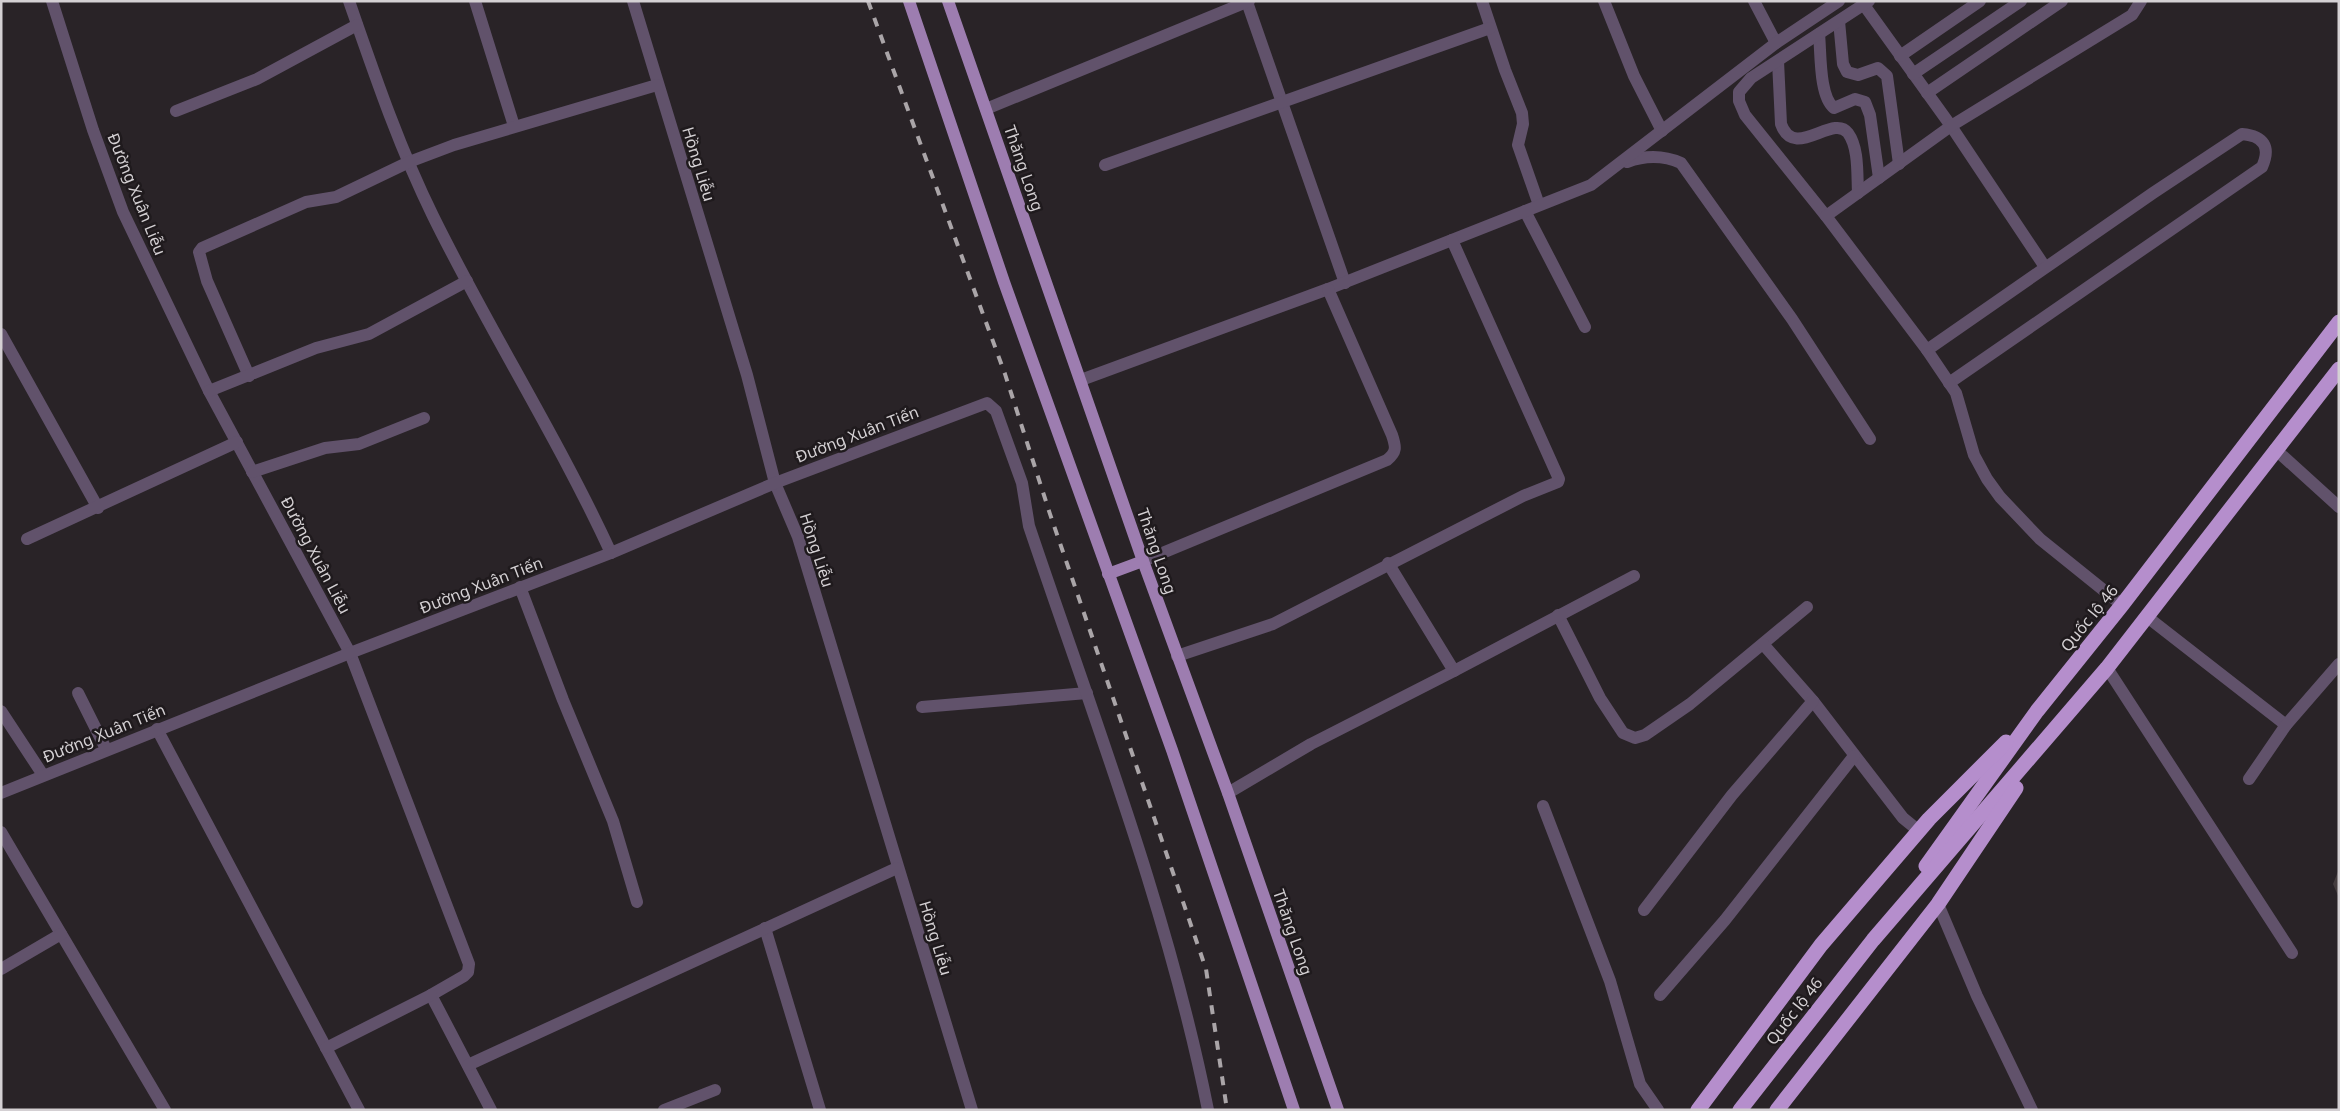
<svg xmlns="http://www.w3.org/2000/svg" width="2340" height="1111" font-family="'Noto Sans',sans-serif">
  <rect width="100%" height="100%" fill="#292327"/>
  <g fill="none" stroke-linecap="round" stroke-linejoin="round">
    <g stroke="#61526b" stroke-width="12">
      <polyline points="52,1 93,130 123,212 209,391 350,653 469,964 468,972 464,976 431,995 491,1110"/>
      <path d="M349,1C374,73 399,147 433,216C489,330 558,438 611,553"/>
      <polyline points="475,1 514,126"/>
      <polyline points="633,1 747,375 775,483 798,537 972,1110"/>
      <polyline points="1482,1 1505,70 1522,113 1523,124 1518,145 1539,205"/>
      <polyline points="1604,1 1634,76 1662,131"/>
      <polyline points="1754,1 1776,43"/>
      <polyline points="1247,2 1345,283"/>
      <polyline points="1864,5 1951,126 2045,267"/>
      <polyline points="1839,21 1843,64 1847,72 1858,75 1878,68 1887,76 1899,164"/>
      <path d="M1819,34C1821,53 1819,96 1834,108L1855,99L1865,102L1870,115L1879,178"/>
      <polyline points="1900,56 1980,1"/>
      <path d="M1778,61L1781,124C1794,161 1833,113 1848,133C1859,148 1857,174 1858,193"/>
      <polyline points="1913,74 2021,1"/>
      <polyline points="1927,93 2062,1"/>
      <polyline points="986,109 1249,1"/>
      <polyline points="176,111 257,79 357,25"/>
      <path d="M1627,162C1646,155 1663,155 1681,163L1792,319L1870,439"/>
      <polyline points="1105,165 1490,28"/>
      <polyline points="1525,211 1585,327"/>
      <polyline points="1826,216 1745,115 1739,101 1739,92 1751,78 1869,1"/>
      <polyline points="1,334 98,508"/>
      <path d="M1927,350L2153,193L2242,134C2264,136 2271,147 2262,167L1949,383"/>
      <polyline points="249,376 207,281 199,252 202,248 306,202 336,197 409,162 454,145 657,85"/>
      <polyline points="1081,380 1328,289 1591,185 1776,43 1839,1"/>
      <polyline points="209,391 316,348 369,334 467,281"/>
      <polyline points="2275,449 2339,507"/>
      <polyline points="252,472 325,448 359,444 424,418"/>
      <polyline points="27,539 237,442"/>
      <path d="M1143,561L1387,460C1397,452 1396,447 1392,435L1328,289"/>
      <polyline points="1388,563 1454,671"/>
      <polyline points="520,587 563,700 613,821 637,902"/>
      <polyline points="2122,605 2040,539 2000,497 1987,479 1974,455 1956,393 1927,350 1826,216 1951,126 2132,15 2141,1"/>
      <polyline points="1558,615 1600,698 1623,733 1635,738 1645,735 1690,704 1807,607"/>
      <polyline points="2146,616 2286,725"/>
      <polyline points="1763,644 1813,701 1903,818 1919,831"/>
      <polyline points="1177,656 1273,624 1523,496 1558,482 1559,479 1452,240"/>
      <polyline points="2107,668 2292,953"/>
      <polyline points="78,693 106,749"/>
      <polyline points="922,707 1087,693"/>
      <polyline points="1,711 43,775"/>
      <polyline points="157,729 359,1110"/>
      <polyline points="2249,779 2286,725 2339,664"/>
      <path d="M1,793L350,653L611,553L775,483L987,403L996,411L1022,483L1029,526C1094,719 1168,910 1208,1110"/>
      <polyline points="1228,793 1311,744 1454,671 1634,576"/>
      <polyline points="1543,806 1610,981 1640,1084 1658,1110"/>
      <polyline points="1,832 165,1110"/>
      <polyline points="1938,904 1977,996 2032,1110"/>
      <polyline points="1644,910 1732,795 1813,701"/>
      <polyline points="765,928 820,1110"/>
      <polyline points="1,969 61,934"/>
      <polyline points="1660,995 1725,920 1854,756"/>
      <polyline points="326,1048 431,995"/>
      <polyline points="468,1065 897,868"/>
      <polyline points="664,1110 715,1090"/>
    </g>
    <g stroke="#9d7db0" stroke-width="12">
      <polyline points="909,1 1004,282 1172,750 1294,1110"/>
      <polyline points="948,1 1143,561 1228,793 1338,1110"/>
      <polyline points="1108,574 1143,561"/>
    </g>
    <g stroke="#b58ecc" stroke-width="15">
      <polyline points="1926,866 2037,711 2122,605 2339,322"/>
      <polyline points="1698,1110 1821,945 1929,819 2006,742"/>
      <polyline points="1740,1110 1873,940 2107,668 2339,369"/>
      <polyline points="1777,1110 1938,904 2016,788"/>
    </g>
    <polyline stroke="#aaa5a8" stroke-width="4" stroke-dasharray="9 9" stroke-linecap="butt" points="868,1 1005,374 1050,514 1206,969 1227,1110"/>
  </g>
  <polygon fill="#443c3e" points="2339,869 2339,898 2333,884"/>
  <g text-anchor="middle" dominant-baseline="central" stroke-width="5" stroke-linejoin="round" paint-order="stroke">
    <g font-size="16" fill="#d4d0d3" stroke="#1f1a1d">
      <text transform="translate(699 164) rotate(73)">Hồng Liễu</text>
      <text transform="translate(1024 168) rotate(71)">Thăng Long</text>
      <text transform="translate(137 194) rotate(68)">Đường Xuân Liễu</text>
      <text transform="translate(857 434) rotate(-21)">Đường Xuân Tiến</text>
      <text transform="translate(817 550) rotate(72)">Hồng Liễu</text>
      <text transform="translate(1157 551) rotate(71)">Thăng Long</text>
      <text transform="translate(316 555) rotate(62)">Đường Xuân Liễu</text>
      <text transform="translate(481 585) rotate(-21)">Đường Xuân Tiến</text>
      <text transform="translate(2089 618) rotate(-51)">Quốc lộ 46</text>
      <text transform="translate(104 733) rotate(-22)">Đường Xuân Tiến</text>
      <text transform="translate(1293 932) rotate(71)">Thăng Long</text>
      <text transform="translate(936 938) rotate(73)">Hồng Liễu</text>
      <text transform="translate(1794 1011) rotate(-52)">Quốc lộ 46</text>
    </g>
  </g>
  <rect width="2340" height="1111" fill="none" stroke="#d4d0d3" stroke-width="5"/>
</svg>
